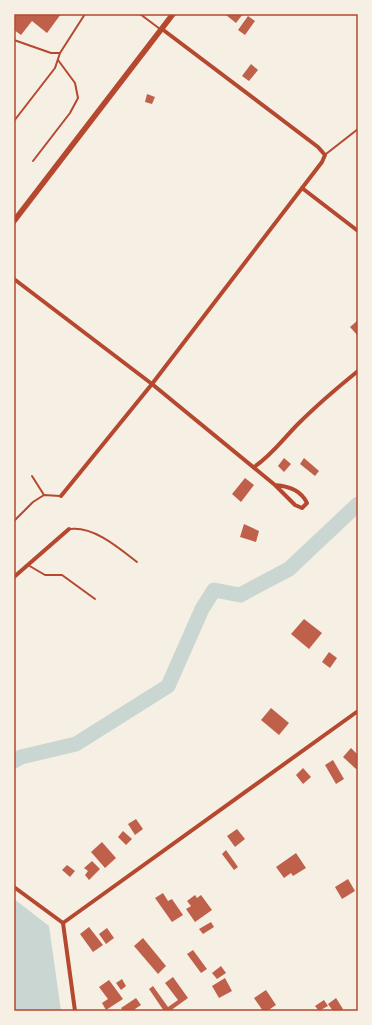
<svg xmlns="http://www.w3.org/2000/svg" width="372" height="1025" font-family="Spectral,serif">
  <rect width="100%" height="100%" fill="#f6efe4"/>
  <polygon fill="#c9d6d2" points="14,899 49,926 61,1011 14,1011"/>
  <g fill="none" stroke-linecap="round" stroke-linejoin="round">
    <polyline stroke="#c9d6d2" stroke-width="15" points="14,761 21,757 76,744 168,686 202,609 214,590 240,595 289,569 358,504"/>
  </g>
  <g fill="#bf614a">
    <polygon points="14,14 61,14 47,33 32,21 21,35 14,30"/>
    <polygon points="227,14 243,14 236,23 226,15"/>
    <polygon points="248,16 255,21 245,35 238,30"/>
    <polygon points="251,64 258,70 249,81 242,76"/>
    <polygon points="147,94 155,97 152,104 145,102"/>
    <polygon points="357,321 358,322 358,336 350,327"/>
    <polygon points="284,458 291,464 284,472 278,466"/>
    <polygon points="304,458 319,471 315,476 300,464"/>
    <polygon points="245,478 254,485 241,502 232,494"/>
    <polygon points="244,524 259,531 256,542 240,537"/>
    <polygon points="304,619 322,633 309,649 291,634"/>
    <polygon points="329,652 337,658 330,668 322,662"/>
    <polygon points="271,708 289,723 279,735 261,720"/>
    <polygon points="351,748 358,755 358,767 356,769 343,757"/>
    <polygon points="333,760 344,779 336,784 325,765"/>
    <polygon points="303,768 311,777 303,784 296,775"/>
    <polygon points="136,819 143,829 135,835 128,824"/>
    <polygon points="237,829 245,839 235,847 227,836"/>
    <polygon points="123,831 132,839 126,845 118,837"/>
    <polygon points="102,842 116,858 105,868 91,852"/>
    <polygon points="226,850 238,867 234,870 222,854"/>
    <polygon points="296,853 306,868 293,876 291,873 284,878 276,867"/>
    <polygon points="92,861 100,869 89,880 85,875 88,871 84,868"/>
    <polygon points="67,865 75,871 70,877 62,870"/>
    <polygon points="348,879 355,891 342,899 335,887"/>
    <polygon points="163,893 168,901 172,899 183,915 172,922 155,898"/>
    <polygon points="195,895 197,898 201,895 212,910 195,922 186,909 191,906 187,901"/>
    <polygon points="211,922 214,927 203,934 199,929"/>
    <polygon points="89,927 103,945 93,952 80,934"/>
    <polygon points="107,928 114,938 106,944 99,934"/>
    <polygon points="143,938 166,966 158,974 134,946"/>
    <polygon points="193,950 207,969 201,973 187,954"/>
    <polygon points="221,966 226,973 217,979 212,973"/>
    <polygon points="173,977 188,998 170,1011 164,1011 149,989 153,986 168,1007 178,1000 165,983"/>
    <polygon points="225,978 232,991 219,998 212,986"/>
    <polygon points="122,979 126,986 121,990 116,983"/>
    <polygon points="109,980 123,999 106,1010 102,1003 108,999 99,987"/>
    <polygon points="266,990 276,1005 267,1011 263,1011 254,998"/>
    <polygon points="136,998 141,1005 132,1011 123,1011 121,1008"/>
    <polygon points="336,998 343,1009 340,1011 333,1011 328,1004"/>
    <polygon points="324,1000 328,1006 319,1011 315,1006"/>
  </g>
  <g fill="none" stroke-linecap="round" stroke-linejoin="round">
    <g stroke="#b5482f" stroke-width="2">
      <polyline points="140,14 160,29"/>
      <polyline points="14,40 51,53 60,53 85,14"/>
      <polyline points="14,121 55,68 60,53"/>
      <polyline points="326,154 358,129"/>
      <polyline points="33,161 70,113 78,98 75,83 58,60"/>
      <polyline points="32,476 44,495"/>
      <polyline points="14,521 33,502 44,495 60,496"/>
      <path d="M70,529C94,526 119,548 137,562"/>
      <polyline points="28,565 45,575 62,575 95,599"/>
    </g>
    <g stroke="#b5482f" stroke-width="4">
      <polyline points="302,188 358,231"/>
      <path d="M14,279L152,384L275,485L295,505L302,508L307,503C301,490 289,486 275,485"/>
      <path d="M254,467C272,455 283,439 298,424C317,405 337,388 358,371"/>
      <polyline points="61,496 152,384 322,162 325,155 318,147 162,29"/>
      <polyline points="14,577 69,529"/>
      <polyline points="14,887 63,923 75,1011"/>
      <polyline points="63,923 358,711"/>
    </g>
    <polyline stroke="#b5482f" stroke-width="5.5" points="14,221 173,14"/>
  </g>
  <rect width="372" height="1025" fill="none" stroke="#f6efe4" stroke-width="30"/>
  <rect x="15" y="15" width="342" height="995" fill="none" stroke="#b5482f" stroke-width="1.5"/>
</svg>
